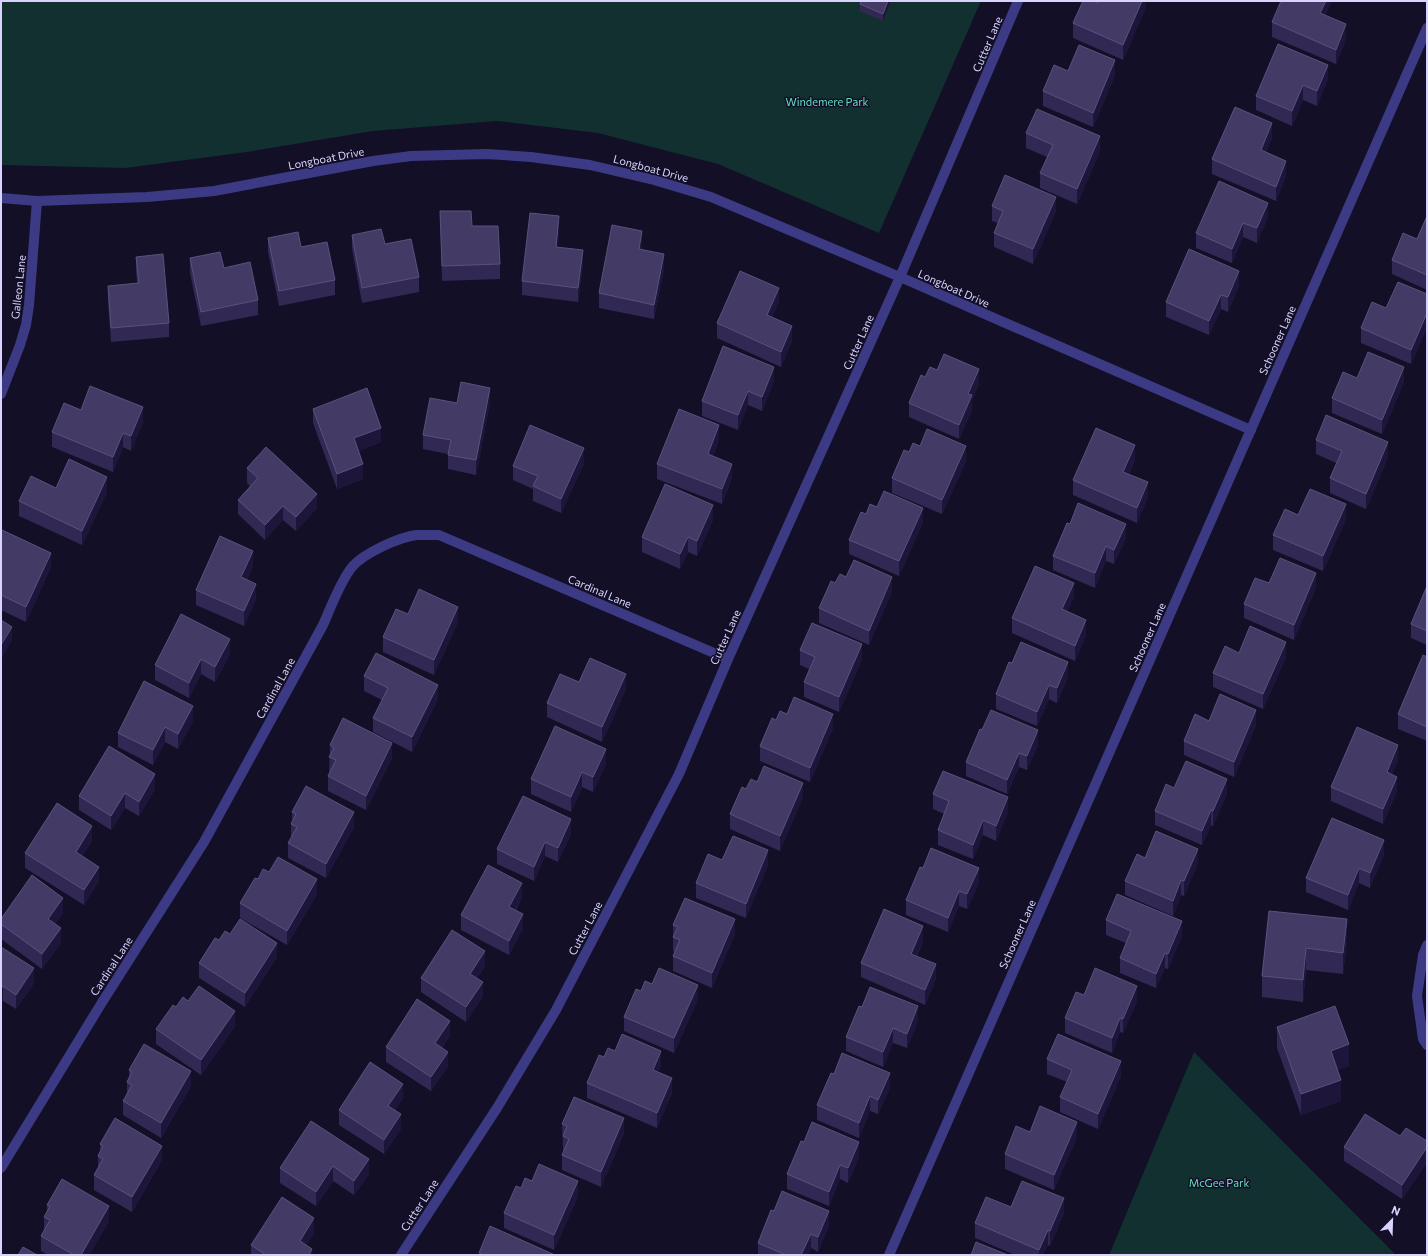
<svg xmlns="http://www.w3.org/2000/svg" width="1428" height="1256" font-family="Commissioner,sans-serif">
  <rect width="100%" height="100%" fill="#130f26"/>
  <g fill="#12302f">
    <polygon points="1,1 981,1 879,233 718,164 598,133 497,121 373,131 247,152 125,168 1,165"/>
    <polygon points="1194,1052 1396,1255 1109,1255"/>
  </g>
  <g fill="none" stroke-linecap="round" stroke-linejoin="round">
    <g stroke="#3d3a85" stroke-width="10">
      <polyline points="1,198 37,201 147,197 214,191 373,161 411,156 487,154 531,157 590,165 654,180 711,197 900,277 1251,430"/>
      <polyline points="1,394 20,345 26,325 29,305 37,201"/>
      <polyline points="1427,945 1423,955 1417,996 1423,1039 1427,1045"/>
      <path d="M1,1168L101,1004L204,842L323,625C331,607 340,582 352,567C364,553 399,537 417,535C424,535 432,535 439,535L728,659"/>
      <polyline points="401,1255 497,1108 556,1010 679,774 728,659 900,277 1018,1"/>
      <polyline points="889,1255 1427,28"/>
    </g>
  </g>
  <g fill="#312854">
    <polygon points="861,1 891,1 883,21 860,11 860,4"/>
    <polygon points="1146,1 1146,7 1123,60 1073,38 1073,23 1098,3"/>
    <polygon points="1326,16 1346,39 1336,64 1272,37 1272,22"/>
    <polygon points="1115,75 1093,127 1043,106 1043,91"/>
    <polygon points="1328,79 1317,106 1303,100 1292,126 1256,110 1256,96"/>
    <polygon points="1026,133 1100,151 1077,204 1040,188 1040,173 1047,157 1026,148"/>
    <polygon points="1272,137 1266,153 1286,176 1276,201 1212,174 1212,159"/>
    <polygon points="992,206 1056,211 1033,264 994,247 994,233 998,223 992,221"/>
    <polygon points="440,211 472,226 500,264 500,279 442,281"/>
    <polygon points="1427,216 1427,290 1392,274 1392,260 1417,239"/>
    <polygon points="1268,217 1257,243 1243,237 1232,263 1196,248 1196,233"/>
    <polygon points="559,231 557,247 583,264 578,302 522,295 522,281"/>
    <polygon points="352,235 385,244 419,277 419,292 362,303 352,249"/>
    <polygon points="268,238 301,247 335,280 335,295 279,306 268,252"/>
    <polygon points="642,245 641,250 664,269 654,319 599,308 599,293"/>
    <polygon points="136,257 169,323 169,337 111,342 108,301 108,286 137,283 136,271"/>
    <polygon points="190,258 224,268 258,300 258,315 201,326 190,273"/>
    <polygon points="1239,286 1228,312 1221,309 1209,335 1166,317 1166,302"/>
    <polygon points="1427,294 1427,327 1411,364 1361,343 1361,328 1386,308"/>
    <polygon points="779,302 772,317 792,341 781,367 717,338 717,323"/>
    <polygon points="937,370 979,384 972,400 972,410 959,439 909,417 909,403 925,377"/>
    <polygon points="1357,378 1404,382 1382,434 1332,413 1332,398"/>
    <polygon points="774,381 762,411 748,405 738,430 702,416 702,401"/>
    <polygon points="490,403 476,475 448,469 448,454 423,449 423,435"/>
    <polygon points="313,409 381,442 358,451 363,479 337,489 313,423"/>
    <polygon points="81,410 143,422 131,451 123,447 113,472 52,447 52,432"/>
    <polygon points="719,440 713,456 732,478 722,504 657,479 657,464"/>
    <polygon points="1316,440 1388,457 1366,509 1330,493 1330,478 1336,463 1316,454"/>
    <polygon points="920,446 966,461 942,514 892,493 892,478"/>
    <polygon points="1135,460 1129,474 1148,497 1137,523 1073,495 1073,480"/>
    <polygon points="584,463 561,513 533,501 533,489 513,480 513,466"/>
    <polygon points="247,468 317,508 296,531 283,520 265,540 238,514 238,500 250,486 247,483"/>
    <polygon points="56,488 107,492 82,545 19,516 19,501"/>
    <polygon points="877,507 923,522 899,576 849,554 849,540 866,514"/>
    <polygon points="1298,515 1346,519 1323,571 1273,550 1273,535"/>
    <polygon points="713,520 697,556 688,552 680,569 642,552 642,537"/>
    <polygon points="1070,524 1126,538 1114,564 1106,561 1095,588 1053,570 1053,556"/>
    <polygon points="1,533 51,567 26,622 1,610"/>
    <polygon points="253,566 247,580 256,599 244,626 196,605 196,590"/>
    <polygon points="846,577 892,591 869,645 819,623 819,608 835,583"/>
    <polygon points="1269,583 1316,587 1294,640 1244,618 1244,604"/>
    <polygon points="1427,586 1427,645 1411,638 1411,624"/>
    <polygon points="1074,597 1067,612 1086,635 1075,661 1012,633 1012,618"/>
    <polygon points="408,614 458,622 434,675 383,652 383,637"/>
    <polygon points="800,650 862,659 839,712 804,697 804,682 809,669 800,665"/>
    <polygon points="1239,653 1286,657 1263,709 1213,687 1213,673"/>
    <polygon points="230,654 215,682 201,674 189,698 155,680 155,665"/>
    <polygon points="1427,657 1427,741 1398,729 1398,714"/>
    <polygon points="1012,663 1068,677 1057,703 1049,699 1037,726 996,709 996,694"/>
    <polygon points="364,676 438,699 412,752 373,732 373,718 382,700 364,691"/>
    <polygon points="579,682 626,689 602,742 547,717 547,703"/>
    <polygon points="787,714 833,728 810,782 760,761 760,746 776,720"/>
    <polygon points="193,721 178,749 165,742 153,765 118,747 118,733"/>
    <polygon points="1256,725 1234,777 1184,755 1184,741"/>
    <polygon points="982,730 1038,745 1027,770 1019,767 1007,794 966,776 966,762"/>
    <polygon points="330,745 392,758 366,810 328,791 328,776 330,772 329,772"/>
    <polygon points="1398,760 1392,774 1397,791 1383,824 1331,801 1331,787"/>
    <polygon points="606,764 593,792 582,787 571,812 531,794 531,779"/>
    <polygon points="757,782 803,797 780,851 730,829 730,814 746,789"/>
    <polygon points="1174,788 1227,793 1213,826 1211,825 1202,845 1155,825 1155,811"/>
    <polygon points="155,789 139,816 125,808 111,830 79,810 79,796"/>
    <polygon points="933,794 1008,812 996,841 983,835 973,859 938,845 938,830 944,814 933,809"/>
    <polygon points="292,812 354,827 326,878 288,858 288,843 291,839 291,824 292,822"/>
    <polygon points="571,834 558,862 545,856 534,881 497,864 497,849"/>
    <polygon points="92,841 82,856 99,881 84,905 25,868 25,853"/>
    <polygon points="1384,855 1370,888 1359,883 1348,910 1306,892 1306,878"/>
    <polygon points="1145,858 1198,863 1184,896 1181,895 1173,916 1125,895 1125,881"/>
    <polygon points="722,860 768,865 746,918 696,898 696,883"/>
    <polygon points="923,868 979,883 967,909 959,906 948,932 906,915 906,900"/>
    <polygon points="258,879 317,894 287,945 240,918 240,903"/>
    <polygon points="522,897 516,910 523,928 509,955 461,930 461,915"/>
    <polygon points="1269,911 1347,941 1343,974 1306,970 1303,1002 1262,997 1262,976"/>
    <polygon points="63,913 55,924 61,943 42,969 1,939 1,919"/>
    <polygon points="1106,920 1182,936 1168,969 1165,968 1156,988 1120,973 1120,958 1126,943 1106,935"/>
    <polygon points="673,925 735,934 712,988 673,971 673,956 675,952 673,951"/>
    <polygon points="230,934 277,957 245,1007 199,978 199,963 219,940"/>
    <polygon points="923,941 917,956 936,979 925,1005 861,977 861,963"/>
    <polygon points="1,947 34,983 16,1009 3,1001"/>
    <polygon points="485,966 477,978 483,996 466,1022 421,992 421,978"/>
    <polygon points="652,984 698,999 674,1053 624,1031 624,1017 641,991"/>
    <polygon points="1084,995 1137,1001 1123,1033 1120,1032 1112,1053 1065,1033 1065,1018"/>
    <polygon points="188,1001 235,1026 201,1075 156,1044 156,1029 176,1007"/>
    <polygon points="862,1007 918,1021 907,1048 893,1043 883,1067 846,1051 846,1037"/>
    <polygon points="1277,1027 1349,1066 1337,1070 1341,1101 1301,1115 1277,1048"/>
    <polygon points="450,1035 442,1048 448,1066 431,1091 386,1062 386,1047"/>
    <polygon points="615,1051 661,1066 658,1072 672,1093 657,1128 587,1098 587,1083 604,1057"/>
    <polygon points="1047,1059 1121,1076 1098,1129 1060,1112 1060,1097 1067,1082 1047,1074"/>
    <polygon points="129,1070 191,1086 161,1138 123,1115 123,1101 127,1095 127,1082 129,1077"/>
    <polygon points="834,1074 890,1088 878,1114 870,1111 859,1138 817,1120 817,1105"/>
    <polygon points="403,1098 395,1110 401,1129 384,1154 339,1125 339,1110"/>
    <polygon points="562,1124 624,1133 601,1187 562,1170 562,1155 564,1151 563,1150"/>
    <polygon points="1077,1137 1054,1190 1005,1169 1005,1154"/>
    <polygon points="1427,1141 1427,1162 1402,1199 1344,1161 1344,1147"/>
    <polygon points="804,1142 859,1157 848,1183 840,1179 829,1206 787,1189 787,1174"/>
    <polygon points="100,1144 162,1160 132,1212 94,1190 94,1175 98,1168 98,1156 100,1151"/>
    <polygon points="369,1159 369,1174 354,1195 333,1181 316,1206 280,1183 280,1168"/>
    <polygon points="532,1181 578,1196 554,1250 504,1228 504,1213"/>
    <polygon points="47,1205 109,1221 89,1255 48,1255 41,1251 41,1236 44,1230 44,1217 47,1212"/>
    <polygon points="1011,1207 1064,1213 1050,1246 1048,1245 1043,1255 1015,1255 975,1238 975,1223"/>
    <polygon points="774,1211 829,1226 818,1252 811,1248 808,1255 758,1255 758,1243"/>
    <polygon points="314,1233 306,1245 312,1255 251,1255 251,1245"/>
  </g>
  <g fill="#1d163a">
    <polygon points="888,1 891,1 883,21 883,14"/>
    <polygon points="1142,1 1146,1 1146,7 1123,60 1123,45"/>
    <polygon points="1326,1 1332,1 1320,28 1320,13"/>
    <polygon points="1346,24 1346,39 1336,64 1336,50"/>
    <polygon points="1115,60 1115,75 1093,127 1093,113"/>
    <polygon points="1328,65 1328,79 1317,106 1317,91"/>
    <polygon points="1303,85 1303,100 1292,126 1292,111"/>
    <polygon points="1272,123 1272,137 1261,165 1261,150"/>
    <polygon points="1100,136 1100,151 1077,204 1077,189"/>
    <polygon points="1286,161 1286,176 1276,201 1276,187"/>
    <polygon points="1056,197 1056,211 1033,264 1033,249"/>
    <polygon points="1268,203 1268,217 1257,243 1257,228"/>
    <polygon points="559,216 559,231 556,261 556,247"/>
    <polygon points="1243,223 1243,237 1232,263 1232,249"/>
    <polygon points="642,231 642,245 639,264 639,249"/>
    <polygon points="583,250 583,264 578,302 578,288"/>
    <polygon points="664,254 664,269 654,319 654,305"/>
    <polygon points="1239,271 1239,286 1228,312 1228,297"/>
    <polygon points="779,288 779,302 767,329 767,315"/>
    <polygon points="1221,295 1221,309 1209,335 1209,321"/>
    <polygon points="1427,313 1427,327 1411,364 1411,350"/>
    <polygon points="792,326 792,341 781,367 781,352"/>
    <polygon points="774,367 774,381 762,411 762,397"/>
    <polygon points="1404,367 1404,382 1382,434 1382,420"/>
    <polygon points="979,369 979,384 972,400 972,410 959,439 959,425 968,394"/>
    <polygon points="490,388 490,403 476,475 476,460"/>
    <polygon points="748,391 748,405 738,430 738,415"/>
    <polygon points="143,407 143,422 131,451 131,436"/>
    <polygon points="719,425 719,440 708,469 708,454"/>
    <polygon points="381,428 381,442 354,453 354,438"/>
    <polygon points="123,433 123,447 113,472 113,457"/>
    <polygon points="1388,442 1388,457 1366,509 1366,494"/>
    <polygon points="1135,445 1135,460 1123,486 1123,472"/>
    <polygon points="966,446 966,461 942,514 942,500"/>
    <polygon points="584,448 584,463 561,513 561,499"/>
    <polygon points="363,464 363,479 337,489 337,474"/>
    <polygon points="732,464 732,478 722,504 722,489"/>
    <polygon points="107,477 107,492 82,545 82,531"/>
    <polygon points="1148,482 1148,497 1137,523 1137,508"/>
    <polygon points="317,494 317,508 296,531 296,517"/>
    <polygon points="1346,504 1346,519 1323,571 1323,556"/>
    <polygon points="713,505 713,520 697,556 697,541"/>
    <polygon points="283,506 283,520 265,540 265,525"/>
    <polygon points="923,508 923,522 899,576 899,561"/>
    <polygon points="1126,524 1126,538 1114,564 1114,550"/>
    <polygon points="688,537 688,552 680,569 680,554"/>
    <polygon points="1106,546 1106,561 1095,588 1095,573"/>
    <polygon points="253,551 253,566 241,592 241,577"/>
    <polygon points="51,553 51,567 26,622 26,607"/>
    <polygon points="1316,573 1316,587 1294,640 1294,625"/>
    <polygon points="892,577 892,591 869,645 869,631"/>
    <polygon points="1074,583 1074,597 1062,624 1062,609"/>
    <polygon points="256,584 256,599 244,626 244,611"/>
    <polygon points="458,607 458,622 434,675 434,660"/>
    <polygon points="1086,620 1086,635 1075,661 1075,646"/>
    <polygon points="12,627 12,641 1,660 1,645"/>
    <polygon points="230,639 230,654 215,682 215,667"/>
    <polygon points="1286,642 1286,657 1263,709 1263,694"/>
    <polygon points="862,644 862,659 839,712 839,697"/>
    <polygon points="201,659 201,674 189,698 189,683"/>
    <polygon points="1068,662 1068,677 1057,703 1057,688"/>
    <polygon points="626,674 626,689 602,742 602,727"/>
    <polygon points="438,685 438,699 412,752 412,737"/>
    <polygon points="1049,685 1049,699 1037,726 1037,712"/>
    <polygon points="193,706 193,721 178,749 178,734"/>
    <polygon points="1256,710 1256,725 1234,777 1234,762"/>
    <polygon points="833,714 833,728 810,782 810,768"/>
    <polygon points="165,727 165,742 153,765 153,750"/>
    <polygon points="1038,730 1038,745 1027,770 1027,756"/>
    <polygon points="392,743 392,758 366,810 366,796"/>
    <polygon points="1398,745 1398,760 1387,786 1387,772"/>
    <polygon points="606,749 606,764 593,792 593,777"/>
    <polygon points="1019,753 1019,767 1007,794 1007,780"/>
    <polygon points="582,772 582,787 571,812 571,797"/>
    <polygon points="155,774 155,789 139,816 139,802"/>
    <polygon points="1397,777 1397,791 1383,824 1383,809"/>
    <polygon points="1227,779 1227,793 1213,826 1213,811"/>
    <polygon points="803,783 803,797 780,851 780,836"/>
    <polygon points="125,793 125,808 111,830 111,816"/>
    <polygon points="1008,797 1008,812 996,841 996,826"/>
    <polygon points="1211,810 1211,825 1202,845 1202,831"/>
    <polygon points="354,812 354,827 326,878 326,864"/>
    <polygon points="571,819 571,834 558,862 558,848"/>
    <polygon points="983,820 983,835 973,859 973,845"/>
    <polygon points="92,826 92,841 76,867 76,852"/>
    <polygon points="1384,840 1384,855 1370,888 1370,873"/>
    <polygon points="545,842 545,856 534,881 534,867"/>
    <polygon points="1198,849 1198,863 1184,896 1184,881"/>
    <polygon points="768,850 768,865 746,918 746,904"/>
    <polygon points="99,867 99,881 84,905 84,890"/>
    <polygon points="979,868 979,883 967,909 967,894"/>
    <polygon points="1359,868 1359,883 1348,910 1348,895"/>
    <polygon points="317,879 317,894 287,945 287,931"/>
    <polygon points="1181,880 1181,895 1173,916 1173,901"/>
    <polygon points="522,883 522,897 509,921 509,907"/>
    <polygon points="959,891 959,906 948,932 948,918"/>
    <polygon points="63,898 63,913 48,934 48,919"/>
    <polygon points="523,914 523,928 509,955 509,941"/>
    <polygon points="735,919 735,934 712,988 712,973"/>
    <polygon points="1347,919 1347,941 1343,974 1343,953"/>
    <polygon points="1182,921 1182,936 1168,969 1168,954"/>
    <polygon points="923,926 923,941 911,968 911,954"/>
    <polygon points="61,928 61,943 42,969 42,954"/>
    <polygon points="277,943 277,957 245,1007 245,993"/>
    <polygon points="1306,948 1306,970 1303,1002 1303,980"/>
    <polygon points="485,951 485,966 470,988 470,974"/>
    <polygon points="1165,953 1165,968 1156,988 1156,974"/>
    <polygon points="936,964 936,979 925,1005 925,990"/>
    <polygon points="34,968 34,983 16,1009 16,995"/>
    <polygon points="483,982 483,996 466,1022 466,1007"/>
    <polygon points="698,985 698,999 674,1053 674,1038"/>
    <polygon points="3,986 3,1001 1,1003 1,989"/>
    <polygon points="1137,986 1137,1001 1123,1033 1123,1019"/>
    <polygon points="918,1006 918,1021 907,1048 907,1034"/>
    <polygon points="235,1011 235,1026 201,1075 201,1060"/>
    <polygon points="1120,1018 1120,1032 1112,1053 1112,1038"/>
    <polygon points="450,1021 450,1035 435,1058 435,1043"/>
    <polygon points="893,1028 893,1043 883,1067 883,1052"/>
    <polygon points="1349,1044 1349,1066 1331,1072 1331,1051"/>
    <polygon points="661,1051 661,1066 653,1084 653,1070"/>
    <polygon points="448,1052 448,1066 431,1091 431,1077"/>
    <polygon points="1121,1061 1121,1076 1098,1129 1098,1114"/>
    <polygon points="191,1071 191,1086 161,1138 161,1123"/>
    <polygon points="890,1073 890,1088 878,1114 878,1100"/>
    <polygon points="672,1078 672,1093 657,1128 657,1113"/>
    <polygon points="1341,1080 1341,1101 1301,1115 1301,1094"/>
    <polygon points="403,1084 403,1098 388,1121 388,1106"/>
    <polygon points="870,1096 870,1111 859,1138 859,1123"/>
    <polygon points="401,1114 401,1129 384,1154 384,1140"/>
    <polygon points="624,1118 624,1133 601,1187 601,1172"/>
    <polygon points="1077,1122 1077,1137 1054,1190 1054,1175"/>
    <polygon points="859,1142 859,1157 848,1183 848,1168"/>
    <polygon points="162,1146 162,1160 132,1212 132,1197"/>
    <polygon points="1427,1147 1427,1162 1402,1199 1402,1185"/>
    <polygon points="369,1159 369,1174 354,1195 354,1181"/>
    <polygon points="840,1165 840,1179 829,1206 829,1192"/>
    <polygon points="333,1166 333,1181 316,1206 316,1192"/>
    <polygon points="578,1181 578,1196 554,1250 554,1235"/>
    <polygon points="1064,1198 1064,1213 1050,1246 1050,1231"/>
    <polygon points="109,1206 109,1221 89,1255 81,1255"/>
    <polygon points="829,1211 829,1226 818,1252 818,1237"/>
    <polygon points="314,1218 314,1233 300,1255 300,1241"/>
    <polygon points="1048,1230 1048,1245 1043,1255 1039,1255 1039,1250"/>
    <polygon points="811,1234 811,1248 808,1255 801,1255"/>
    <polygon points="312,1249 312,1255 309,1255"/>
  </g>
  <g fill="#433a66" stroke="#5a527e">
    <polygon points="861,1 888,1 883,14 860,4"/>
    <polygon points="1083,1 1094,1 1098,3 1099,1 1142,1 1123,45 1073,23"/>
    <polygon points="1281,1 1326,1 1320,13 1346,24 1336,50 1272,22"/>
    <polygon points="1278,44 1328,65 1317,91 1303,85 1292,111 1256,96"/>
    <polygon points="1079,45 1115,60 1093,113 1043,91 1054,65 1068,71"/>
    <polygon points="1235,107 1272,123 1261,150 1286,161 1276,187 1212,159"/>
    <polygon points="1037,109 1100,136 1077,189 1040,173 1053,145 1026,133"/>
    <polygon points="1005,175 1056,197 1033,249 994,233 1003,211 992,206"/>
    <polygon points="1219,181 1268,203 1257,228 1243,223 1232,249 1196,233"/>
    <polygon points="440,211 471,211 472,226 498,226 500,264 442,266"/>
    <polygon points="530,213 559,216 556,247 583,250 578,288 522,281"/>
    <polygon points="1427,216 1427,275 1392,260 1403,233 1417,239"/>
    <polygon points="612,225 642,231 639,249 664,254 654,305 599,293"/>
    <polygon points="381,229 385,244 411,239 419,277 362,288 352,235"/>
    <polygon points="298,232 301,247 327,242 335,280 279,291 268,238"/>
    <polygon points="1189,249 1239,271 1228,297 1221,295 1209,321 1166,302"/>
    <polygon points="220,252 224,268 250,262 258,300 201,312 190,258"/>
    <polygon points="163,254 169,323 111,328 108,286 139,283 136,257"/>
    <polygon points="740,271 779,288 767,315 792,326 781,352 717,323"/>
    <polygon points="1398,282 1427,294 1427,313 1411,350 1361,328 1372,302 1386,308"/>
    <polygon points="723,346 774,367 762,397 748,391 738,415 702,401"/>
    <polygon points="1368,352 1404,367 1382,420 1332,398 1343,372 1357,378"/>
    <polygon points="944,354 979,369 968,394 972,395 959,425 909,403 921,375 925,377 930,367 937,370"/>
    <polygon points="461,382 490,388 476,460 448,455 451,440 423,435 430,398 457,403"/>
    <polygon points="90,386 143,407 131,436 123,433 113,457 52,432 64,403 81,410"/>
    <polygon points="367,388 381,428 354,438 363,464 337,474 313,409"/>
    <polygon points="679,409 719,425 708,454 732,464 722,489 657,464"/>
    <polygon points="1326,415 1388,442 1366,494 1330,478 1342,451 1316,440"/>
    <polygon points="530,425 584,448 561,499 533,486 538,476 513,466"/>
    <polygon points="1096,428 1135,445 1123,472 1148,482 1137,508 1073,480"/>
    <polygon points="927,429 966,446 942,500 892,478 904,450 909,452 913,443 920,446"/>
    <polygon points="266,447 317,494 296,517 283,506 265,525 238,500 258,478 247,468"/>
    <polygon points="69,459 107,477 82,531 19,501 31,476 56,488"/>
    <polygon points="665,484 713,505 697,541 688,537 680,554 642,537"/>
    <polygon points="1310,489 1346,504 1323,556 1273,535 1285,509 1298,515"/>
    <polygon points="884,491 923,508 899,561 849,540 861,512 866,514 870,504 877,507"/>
    <polygon points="1078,503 1126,524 1114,550 1106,546 1095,573 1053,556 1067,523 1070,524"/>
    <polygon points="2,530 51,553 26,607 1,595 1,568 2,564 1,564 1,533"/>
    <polygon points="220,536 253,551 241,577 256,584 244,611 196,590"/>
    <polygon points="1280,558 1316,573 1294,625 1244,604 1255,578 1269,583"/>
    <polygon points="854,560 892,577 869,631 819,608 831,581 835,583 840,574 846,577"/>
    <polygon points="1035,566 1074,583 1062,609 1086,620 1075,646 1012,618"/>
    <polygon points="1427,586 1427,631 1411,624"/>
    <polygon points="419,589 458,607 434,660 383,637 396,609 408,614"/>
    <polygon points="181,614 230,639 215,667 201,659 189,683 155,665"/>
    <polygon points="1,620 12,627 1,645"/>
    <polygon points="812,623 862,644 839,697 804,682 815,657 800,650"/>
    <polygon points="1250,626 1286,642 1263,694 1213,673 1225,646 1239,653"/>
    <polygon points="1021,642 1068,662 1057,688 1049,685 1037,712 996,694 1009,662 1012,663"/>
    <polygon points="376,653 438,685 412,737 373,718 388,688 364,676"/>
    <polygon points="1423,655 1427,657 1427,727 1398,714"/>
    <polygon points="590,658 626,674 602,727 547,703 560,674 579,682"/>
    <polygon points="144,681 193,706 178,734 165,727 153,750 118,733"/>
    <polygon points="1220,694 1256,710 1234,762 1184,741 1195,714 1209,721"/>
    <polygon points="794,697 833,714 810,768 760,746 772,718 776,720 780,711 787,714"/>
    <polygon points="991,710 1038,730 1027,756 1019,753 1007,780 966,762 980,729 982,730"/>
    <polygon points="343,718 392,743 366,796 328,776 336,760 329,757 334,748 330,745"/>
    <polygon points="555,726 606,749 593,777 582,772 571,797 531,779"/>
    <polygon points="1357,727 1398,745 1387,772 1397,777 1383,809 1331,787"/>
    <polygon points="109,746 155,774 139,802 125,793 111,816 79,796"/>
    <polygon points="1186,761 1227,779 1213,811 1211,810 1202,831 1155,811 1166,784 1174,788"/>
    <polygon points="764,766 803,783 780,836 730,814 742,787 746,789 751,779 757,782"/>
    <polygon points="943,771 1008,797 996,826 983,820 973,845 938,830 949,801 933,794"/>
    <polygon points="306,786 354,812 326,864 288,843 297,827 291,824 296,814 292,812"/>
    <polygon points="523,796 571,819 558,848 545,842 534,867 497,849"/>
    <polygon points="57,803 92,826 76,852 99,867 84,890 25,853"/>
    <polygon points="1332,818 1384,840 1370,873 1359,868 1348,895 1306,878"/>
    <polygon points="1156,831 1198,849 1184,881 1181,880 1173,901 1125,881 1137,854 1145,858"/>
    <polygon points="733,836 768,850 746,904 696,883 708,854 722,860"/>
    <polygon points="931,848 979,868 967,894 959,891 948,918 906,900 920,867 923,868"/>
    <polygon points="278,857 317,879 287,931 240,903 255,878 258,879 263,869 269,872"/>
    <polygon points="488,865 522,883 509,907 523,914 509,941 461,915"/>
    <polygon points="32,875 63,898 48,919 61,928 42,954 1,924 1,919"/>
    <polygon points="1117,894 1182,921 1168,954 1165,953 1156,974 1120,958 1131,931 1106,920"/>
    <polygon points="685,898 735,919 712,973 673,956 680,940 673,937 678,927 673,925"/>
    <polygon points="884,909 923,926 911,954 936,964 925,990 861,963"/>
    <polygon points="1269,911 1347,919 1343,953 1306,948 1303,980 1262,976"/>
    <polygon points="240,919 277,943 245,993 199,963 215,938 219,940 225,931 230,934"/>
    <polygon points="452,930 485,951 470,974 483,982 466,1007 421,978"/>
    <polygon points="1,947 34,968 16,995 3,986 1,989"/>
    <polygon points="659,968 698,985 674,1038 624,1017 636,989 641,991 645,981 652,984"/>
    <polygon points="1095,968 1137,986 1123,1019 1120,1018 1112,1038 1065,1018 1076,992 1084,995"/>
    <polygon points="199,986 235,1011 201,1060 156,1029 173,1005 176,1007 183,997 188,1001"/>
    <polygon points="870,987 918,1006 907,1034 893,1028 883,1052 846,1037 859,1006 862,1007"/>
    <polygon points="417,999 450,1021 435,1043 448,1052 431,1077 386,1047"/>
    <polygon points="1335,1006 1349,1044 1331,1051 1341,1080 1301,1094 1277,1027"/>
    <polygon points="622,1034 661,1051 653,1070 672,1078 657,1113 587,1083 599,1055 604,1057 608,1048 615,1051"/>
    <polygon points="1058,1034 1121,1061 1098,1114 1060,1097 1072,1070 1047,1059"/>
    <polygon points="144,1044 191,1071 161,1123 123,1101 132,1085 127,1082 132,1072 129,1070"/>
    <polygon points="842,1053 890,1073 878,1100 870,1096 859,1123 817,1105 831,1073 834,1074"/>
    <polygon points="370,1062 403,1084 388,1106 401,1114 384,1140 339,1110"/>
    <polygon points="574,1097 624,1118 601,1172 562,1155 569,1139 563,1136 567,1126 562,1124"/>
    <polygon points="1040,1106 1077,1122 1054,1175 1005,1154 1016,1126 1030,1132"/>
    <polygon points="1365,1114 1400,1136 1406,1128 1427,1141 1427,1147 1402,1185 1344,1147"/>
    <polygon points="115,1118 162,1146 132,1197 94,1175 103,1159 98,1156 103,1146 100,1144"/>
    <polygon points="311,1121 369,1159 354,1181 333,1166 316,1192 280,1168"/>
    <polygon points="812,1122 859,1142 848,1168 840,1165 829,1192 787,1174 801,1141 804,1142"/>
    <polygon points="539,1164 578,1181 554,1235 504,1213 516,1186 521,1188 525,1178 532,1181"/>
    <polygon points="62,1179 109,1206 81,1255 74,1255 41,1236 50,1220 44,1217 50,1206 47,1205"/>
    <polygon points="1022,1181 1064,1198 1050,1231 1048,1230 1039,1250 975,1223 986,1197 1011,1207"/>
    <polygon points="782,1191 829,1211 818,1237 811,1234 801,1255 786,1255 758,1243 771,1210 774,1211"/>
    <polygon points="282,1197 314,1218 300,1241 312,1249 309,1255 266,1255 251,1245"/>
    <polygon points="490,1226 555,1255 484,1255 479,1253"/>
    <polygon points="976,1242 1008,1255 971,1255"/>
    <polygon points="23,1247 37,1255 18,1255"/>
  </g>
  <g text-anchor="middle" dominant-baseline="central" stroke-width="3" stroke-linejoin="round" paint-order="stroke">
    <g font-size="11" fill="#d9d4ff" stroke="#130f26">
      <text transform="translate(987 44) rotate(-67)">Cutter Lane</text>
      <text transform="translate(326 158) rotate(-11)">Longboat Drive</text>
      <text transform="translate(651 168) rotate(15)">Longboat Drive</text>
      <text transform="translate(18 287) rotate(-84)">Galleon Lane</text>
      <text transform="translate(954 288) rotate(24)">Longboat Drive</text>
      <text transform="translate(1277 340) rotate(-66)">Schooner Lane</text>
      <text transform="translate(858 342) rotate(-66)">Cutter Lane</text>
      <text transform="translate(600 591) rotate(23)">Cardinal Lane</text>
      <text transform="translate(725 637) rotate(-66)">Cutter Lane</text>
      <text transform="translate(1147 637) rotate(-66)">Schooner Lane</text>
      <text transform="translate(275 688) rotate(-61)">Cardinal Lane</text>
      <text transform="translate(585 928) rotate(-62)">Cutter Lane</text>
      <text transform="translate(1017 934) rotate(-66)">Schooner Lane</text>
      <text transform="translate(111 966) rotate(-57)">Cardinal Lane</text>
      <text transform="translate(419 1205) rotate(-57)">Cutter Lane</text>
    </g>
    <g font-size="11" fill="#5fe0c0" stroke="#130f26">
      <text x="827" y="101">Windemere Park</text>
      <text x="1219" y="1182">McGee Park</text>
    </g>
  </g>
  <rect width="1428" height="1256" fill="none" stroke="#d9d4ff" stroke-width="4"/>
  <g transform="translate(1392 1220) rotate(23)" stroke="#130f26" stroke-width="3" paint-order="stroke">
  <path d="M0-3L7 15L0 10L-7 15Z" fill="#d9d4ff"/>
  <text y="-6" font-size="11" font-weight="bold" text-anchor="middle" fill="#d9d4ff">N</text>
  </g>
</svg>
